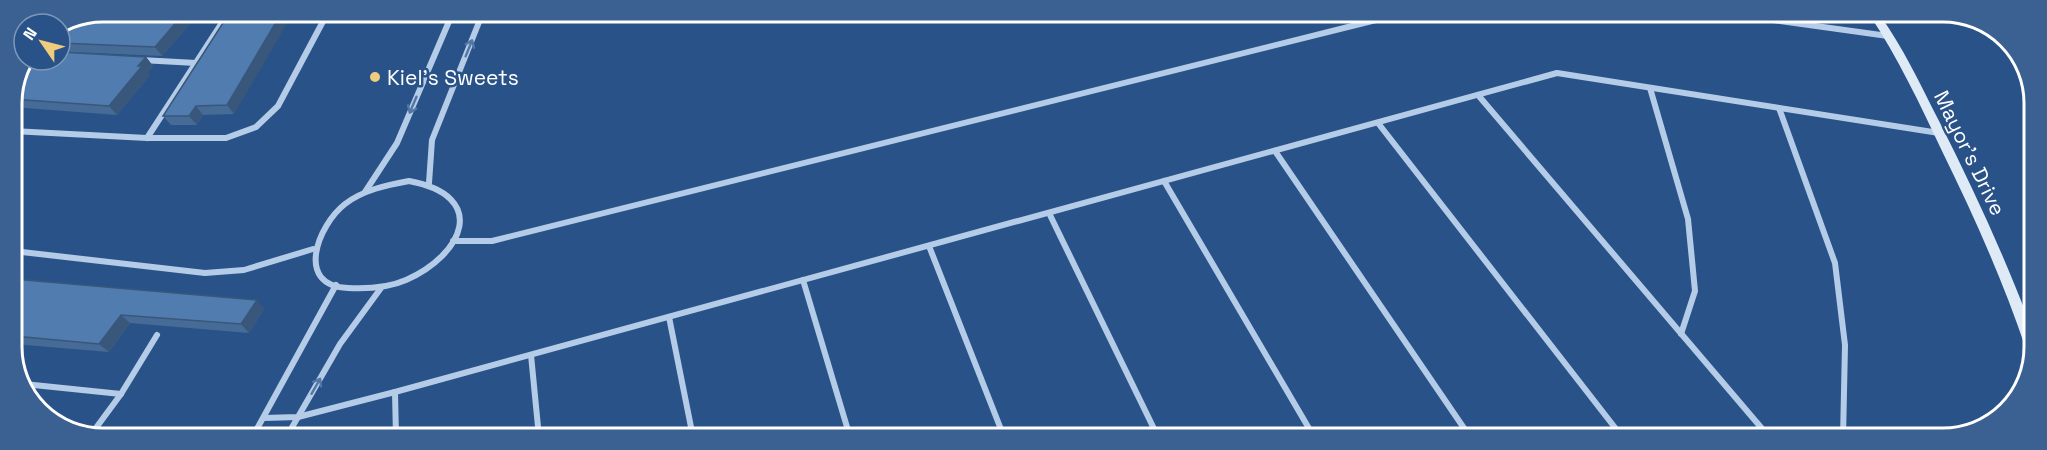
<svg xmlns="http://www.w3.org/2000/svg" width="2047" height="450" font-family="'Space Grotesk',sans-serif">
  <rect width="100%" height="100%" fill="#295388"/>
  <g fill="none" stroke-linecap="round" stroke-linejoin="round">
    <g stroke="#b5cce8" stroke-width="6">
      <polyline points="1722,13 1888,36"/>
      <polyline points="141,60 196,63"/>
      <polyline points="1650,88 1688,219 1695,291 1681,334"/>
      <polyline points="1478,95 1770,438"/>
      <polyline points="1779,108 1835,263 1845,345 1843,438"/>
      <polyline points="1378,123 1623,438"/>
      <polyline points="12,131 147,138 226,138 256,127 278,106 328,12"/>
      <polyline points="147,138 229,12"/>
      <polyline points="1275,151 1470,437"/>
      <path d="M409,181C490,196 463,255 406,280C388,288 369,289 348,288C294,286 318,225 345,204C363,190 387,185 409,181Z"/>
      <polyline points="1164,181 1314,437"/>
      <polyline points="429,183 432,140 483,12"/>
      <polyline points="365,192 397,143 453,12"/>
      <polyline points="1049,213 1158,437"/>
      <polyline points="453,241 492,241 1404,13"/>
      <polyline points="929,246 1004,437"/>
      <polyline points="13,251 205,273 244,270 313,249"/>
      <polyline points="803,280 850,437"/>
      <polyline points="669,317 693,437"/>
      <polyline points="531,355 539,437"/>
      <polyline points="24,384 121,394"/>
      <polyline points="395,392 396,437"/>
      <polyline points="264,418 298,417 395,392 1557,73 1939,133"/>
      <polyline points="90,436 121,394 157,335"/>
      <polyline points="253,436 336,285"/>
      <polyline points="287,436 340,344 381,288"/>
    </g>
    <path fill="#dfeaf7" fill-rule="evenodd" d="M1869,14H1879C1903,47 1920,84 1939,121C1972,186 2003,253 2029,321L2033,332V354L2028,353L2026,349C2003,281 1974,216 1942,151C1920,104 1898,58 1869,14Z"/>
  </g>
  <g fill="#466b96">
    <polygon points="200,12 162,56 72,52 146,57 153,66 147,73 150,75 117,115 12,107 12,98 60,60 60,30"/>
    <polygon points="230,12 234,114 203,115 197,125 171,125 163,116"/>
    <polygon points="13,279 264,309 249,333 130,323 109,352 14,344"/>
  </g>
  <g fill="#39577a">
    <polygon points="185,12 200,12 162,56 155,47"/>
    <polygon points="282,12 294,12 234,114 227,105"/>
    <polygon points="146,57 153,66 147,73 150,75 117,115 109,106 138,66"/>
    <polygon points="196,106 203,115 197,125 189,116"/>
    <polygon points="257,300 264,309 249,333 241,324"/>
    <polygon points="121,315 130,323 109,352 99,344"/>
  </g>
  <g fill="#517caf" stroke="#39577a" stroke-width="1.5">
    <polygon points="104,12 185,12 155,47 60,43 60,30"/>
    <polygon points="230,12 282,12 227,105 196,106 189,116 163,116"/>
    <polygon points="60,52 146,57 138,66 142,66 109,106 12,99 29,60 60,60"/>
    <polygon points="13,279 257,300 241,324 121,315 99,344 14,336"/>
  </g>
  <defs><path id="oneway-shaft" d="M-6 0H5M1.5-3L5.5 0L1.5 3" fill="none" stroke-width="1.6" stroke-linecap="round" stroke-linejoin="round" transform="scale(1.5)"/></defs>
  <g stroke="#5377a5">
    <use href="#oneway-shaft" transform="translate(469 48) rotate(-68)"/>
    <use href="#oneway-shaft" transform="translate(413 105) rotate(113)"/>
    <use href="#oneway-shaft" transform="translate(316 386) rotate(-60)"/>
  </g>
  <circle fill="#f0cd7c" stroke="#295388" stroke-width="2" cx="375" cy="77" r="6"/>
  <g text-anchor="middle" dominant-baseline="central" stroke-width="5" stroke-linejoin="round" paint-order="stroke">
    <g font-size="21" fill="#fff" stroke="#295388" text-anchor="start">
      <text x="387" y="77">Kiel's Sweets</text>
    </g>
    <g font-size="21" fill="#fff" stroke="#295388">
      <text transform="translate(1970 153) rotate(64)">Mayor's Drive</text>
    </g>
  </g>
  <path d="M0 0H2047V450H0ZM103 22H1943A81 81 0 0 1 2024 103V347A81 81 0 0 1 1943 428H103A81 81 0 0 1 22 347V103A81 81 0 0 1 103 22Z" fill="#3a6192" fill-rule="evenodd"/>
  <path fill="none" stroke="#fff" stroke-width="3" d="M103 22H1943A81 81 0 0 1 2024 103V347A81 81 0 0 1 1943 428H103A81 81 0 0 1 22 347V103A81 81 0 0 1 103 22Z"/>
  <g transform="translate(42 42) rotate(305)"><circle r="28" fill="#295388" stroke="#7f98b8" stroke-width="1.5"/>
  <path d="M0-4.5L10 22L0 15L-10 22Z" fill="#f0cd7c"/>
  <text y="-9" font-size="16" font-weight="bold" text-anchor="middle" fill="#ffffff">N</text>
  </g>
</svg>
